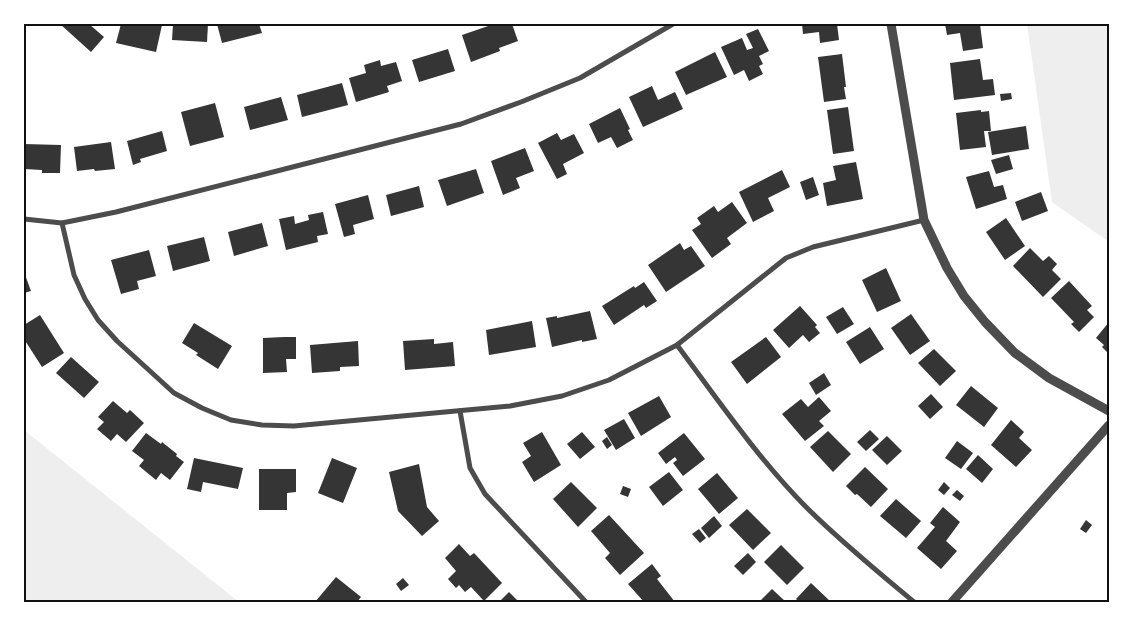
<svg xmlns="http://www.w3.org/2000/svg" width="1133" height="626" font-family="'Work Sans',sans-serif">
  <rect width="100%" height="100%" fill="#fff"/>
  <g fill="#eee">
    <polygon points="1027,24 1109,24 1109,242 1052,202"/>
    <polygon points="24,430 239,602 24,602"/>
  </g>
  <g fill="#353535">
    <polygon points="60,24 89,24 104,37 91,52"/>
    <polygon points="121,24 155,24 162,25 156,52 116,43"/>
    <polygon points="173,24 208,24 207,42 172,40"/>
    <polygon points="217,24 259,24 262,33 222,43"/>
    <polygon points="494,24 512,24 518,41 499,48 500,51 471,62 462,35"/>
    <polygon points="802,24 837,24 839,40 820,43 819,32 803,34"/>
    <polygon points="945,24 980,24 983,48 963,51 960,33 947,35"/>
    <polygon points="758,29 769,51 759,56 763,64 759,66 763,74 749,81 744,70 734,75 721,47 742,38 747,50 753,48 746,34"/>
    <polygon points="448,49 455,71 419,82 412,60"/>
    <polygon points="715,52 727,77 686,95 675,72"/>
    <polygon points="842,54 846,87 844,87 846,99 824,102 818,57"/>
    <polygon points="980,59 983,80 993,79 995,95 954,100 950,63"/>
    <polygon points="380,60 381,66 396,62 402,81 387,86 389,92 356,102 349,78 366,73 364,65"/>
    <polygon points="342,83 348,105 302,117 297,95"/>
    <polygon points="652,86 658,100 675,92 683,109 643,127 629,97"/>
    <polygon points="1011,93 1012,99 1001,101 1000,94"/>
    <polygon points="281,97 288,120 250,130 244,107"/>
    <polygon points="215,103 224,137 190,146 181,112"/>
    <polygon points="848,107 854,151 833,154 827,110"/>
    <polygon points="620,108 630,129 628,130 633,140 617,148 611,137 598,143 589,124"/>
    <polygon points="981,110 981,112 989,111 991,131 984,131 986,147 960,150 956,113"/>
    <polygon points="1026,126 1029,149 992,155 988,132"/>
    <polygon points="162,131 167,151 140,159 141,162 133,165 127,141"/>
    <polygon points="557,133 561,140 574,134 584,153 563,164 567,174 557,179 538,143"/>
    <polygon points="111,142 115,169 95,171 94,169 77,171 74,147"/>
    <polygon points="24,144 61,145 60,173 42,173 42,170 24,169"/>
    <polygon points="525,148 534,171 516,178 520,188 503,195 491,161"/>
    <polygon points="1009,155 1013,169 996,174 991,160"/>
    <polygon points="856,162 863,199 827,206 823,183 836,180 833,166"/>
    <polygon points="476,169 484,193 447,206 438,180"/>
    <polygon points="782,170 790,187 768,198 774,211 753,222 739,192"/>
    <polygon points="989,171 994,187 1003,185 1007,199 976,209 966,177"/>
    <polygon points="813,177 819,195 806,200 800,182"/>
    <polygon points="419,186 424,207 391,216 386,195"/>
    <polygon points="1041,192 1048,211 1022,221 1015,202"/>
    <polygon points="368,195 374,219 353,225 355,234 344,237 335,204"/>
    <polygon points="732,202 747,223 727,238 731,244 712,258 692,230 701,224 697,218 714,206 718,212"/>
    <polygon points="323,212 328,234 317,236 318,242 286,250 279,219 294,216 295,224 309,220 308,215"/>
    <polygon points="1006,218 1025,246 1005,260 986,232"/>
    <polygon points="262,223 268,246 234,256 228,232"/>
    <polygon points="204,237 210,261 173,271 167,246"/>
    <polygon points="680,243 684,250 691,246 705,266 666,292 648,265"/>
    <polygon points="1030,248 1043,261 1049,256 1057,264 1052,270 1061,279 1043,297 1013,266"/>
    <polygon points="149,250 156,276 137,281 139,289 121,294 111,260"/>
    <polygon points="886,268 901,301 877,312 862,280"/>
    <polygon points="24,272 31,291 24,293"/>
    <polygon points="1069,281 1092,306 1087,310 1094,317 1079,332 1071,324 1074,322 1051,298"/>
    <polygon points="644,282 657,301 646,308 644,305 614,325 602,306 634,286 635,288"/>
    <polygon points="800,306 817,325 815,327 820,333 809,342 803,335 789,348 773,330"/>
    <polygon points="843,307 854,324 837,334 826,317"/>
    <polygon points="590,311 597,339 582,342 582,340 552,347 546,318 557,316 557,318"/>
    <polygon points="911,314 930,341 910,355 891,328"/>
    <polygon points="40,315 64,353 42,367 24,339 24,325"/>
    <polygon points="532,321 536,347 489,355 486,330"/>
    <polygon points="1109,322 1109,349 1107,352 1102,347 1104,345 1096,338"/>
    <polygon points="194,323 232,346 218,369 196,355 198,353 182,343"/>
    <polygon points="870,327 884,349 860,364 846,342"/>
    <polygon points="284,337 296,337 296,359 286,359 287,372 263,373 263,338"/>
    <polygon points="766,337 781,357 747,384 731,362"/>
    <polygon points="434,339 434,344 453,342 455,366 405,370 403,341"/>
    <polygon points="358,341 359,366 340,367 340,371 312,373 310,345"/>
    <polygon points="934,349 956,371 940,386 918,363"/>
    <polygon points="71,357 99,382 84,398 56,373"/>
    <polygon points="824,373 831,385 816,395 809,383"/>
    <polygon points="971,386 998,408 984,427 956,405"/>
    <polygon points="931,394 943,407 930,419 918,406"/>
    <polygon points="659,396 671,417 641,436 628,413"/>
    <polygon points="819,397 831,411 819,421 824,426 805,441 782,414 801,399 808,407"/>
    <polygon points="113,401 127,413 130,410 144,423 126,442 117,434 111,441 97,429 104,422 98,417"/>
    <polygon points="624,419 635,438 616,450 604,430"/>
    <polygon points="1011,420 1024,432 1019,438 1032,450 1016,467 991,445"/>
    <polygon points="870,430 879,439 866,451 857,442"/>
    <polygon points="828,431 851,454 833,472 810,447"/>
    <polygon points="542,432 561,465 534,482 522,462 531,456 523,443"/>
    <polygon points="582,432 595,447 580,459 567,444"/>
    <polygon points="146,433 161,444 162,442 177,454 176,456 184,462 170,480 161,473 156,480 139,466 144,460 132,451"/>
    <polygon points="684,433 705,459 683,476 673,463 677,460 675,457 666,464 658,453"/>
    <polygon points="887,436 902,451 887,465 872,450"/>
    <polygon points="607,437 612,445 607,449 602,441"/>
    <polygon points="957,441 973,453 961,469 945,458"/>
    <polygon points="978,455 993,469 982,483 966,469"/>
    <polygon points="194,458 243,468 238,489 203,482 201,492 187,489"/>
    <polygon points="332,458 357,468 343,503 318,493"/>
    <polygon points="419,464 427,507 439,521 422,536 398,511 389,472"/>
    <polygon points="865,467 888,489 871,507 857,494 855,495 846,486"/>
    <polygon points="259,469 296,469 296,492 287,493 287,510 259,510"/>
    <polygon points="669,472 683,490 663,506 649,487"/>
    <polygon points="717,473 738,498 719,514 698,489"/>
    <polygon points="571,482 597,508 578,527 553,499"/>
    <polygon points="944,482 950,488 944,495 938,490"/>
    <polygon points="623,486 631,489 628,497 620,494"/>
    <polygon points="957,490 964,496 960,501 952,495"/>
    <polygon points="896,499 921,521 906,538 880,516"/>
    <polygon points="943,507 960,522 946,541 957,551 941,569 917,548 935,527 930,523"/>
    <polygon points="747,509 771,533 753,550 729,525"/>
    <polygon points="609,515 644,553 620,575 605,558 610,553 591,531"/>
    <polygon points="714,516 722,526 709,538 701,528"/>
    <polygon points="1086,520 1092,525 1086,533 1080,529"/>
    <polygon points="699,529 706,538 700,543 692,534"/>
    <polygon points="459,544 470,556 474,553 502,583 484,601 471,587 465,592 459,585 456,588 448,579 456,571 445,558"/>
    <polygon points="781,545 804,568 787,585 764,562"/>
    <polygon points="748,553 756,562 743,575 734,566"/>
    <polygon points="652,564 661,576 657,579 675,602 644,602 628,584"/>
    <polygon points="336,577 361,597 357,602 315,602"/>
    <polygon points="403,578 409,585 401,591 396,584"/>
    <polygon points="811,583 831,602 799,602 796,599"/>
    <polygon points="772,589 786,602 759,602"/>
    <polygon points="509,592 519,602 499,602"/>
  </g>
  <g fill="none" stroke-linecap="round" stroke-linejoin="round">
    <g stroke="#4c4c4c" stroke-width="5">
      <polyline points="24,219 62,223 116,212 461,124 521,102 580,78 673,24"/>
      <polyline points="62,223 74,275 85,299 98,320 117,341 174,393 202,408 231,420 262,425 294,426 510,406 562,396 609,380 677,345 786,258 813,247 924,220"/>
      <path d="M677,345C718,400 757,457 805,506C840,541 877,571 914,602"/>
      <polyline points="460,411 470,468 485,494 586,602"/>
    </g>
    <g stroke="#4c4c4c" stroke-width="9">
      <polyline points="891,24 924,220 947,268 964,296 985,322 1015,353 1049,378 1109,411"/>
      <polyline points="952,602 1109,425"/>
    </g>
  </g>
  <rect width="1133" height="626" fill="none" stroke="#ffffff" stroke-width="50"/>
  <rect x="25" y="25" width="1083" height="576" fill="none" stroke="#111" stroke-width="2"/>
</svg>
